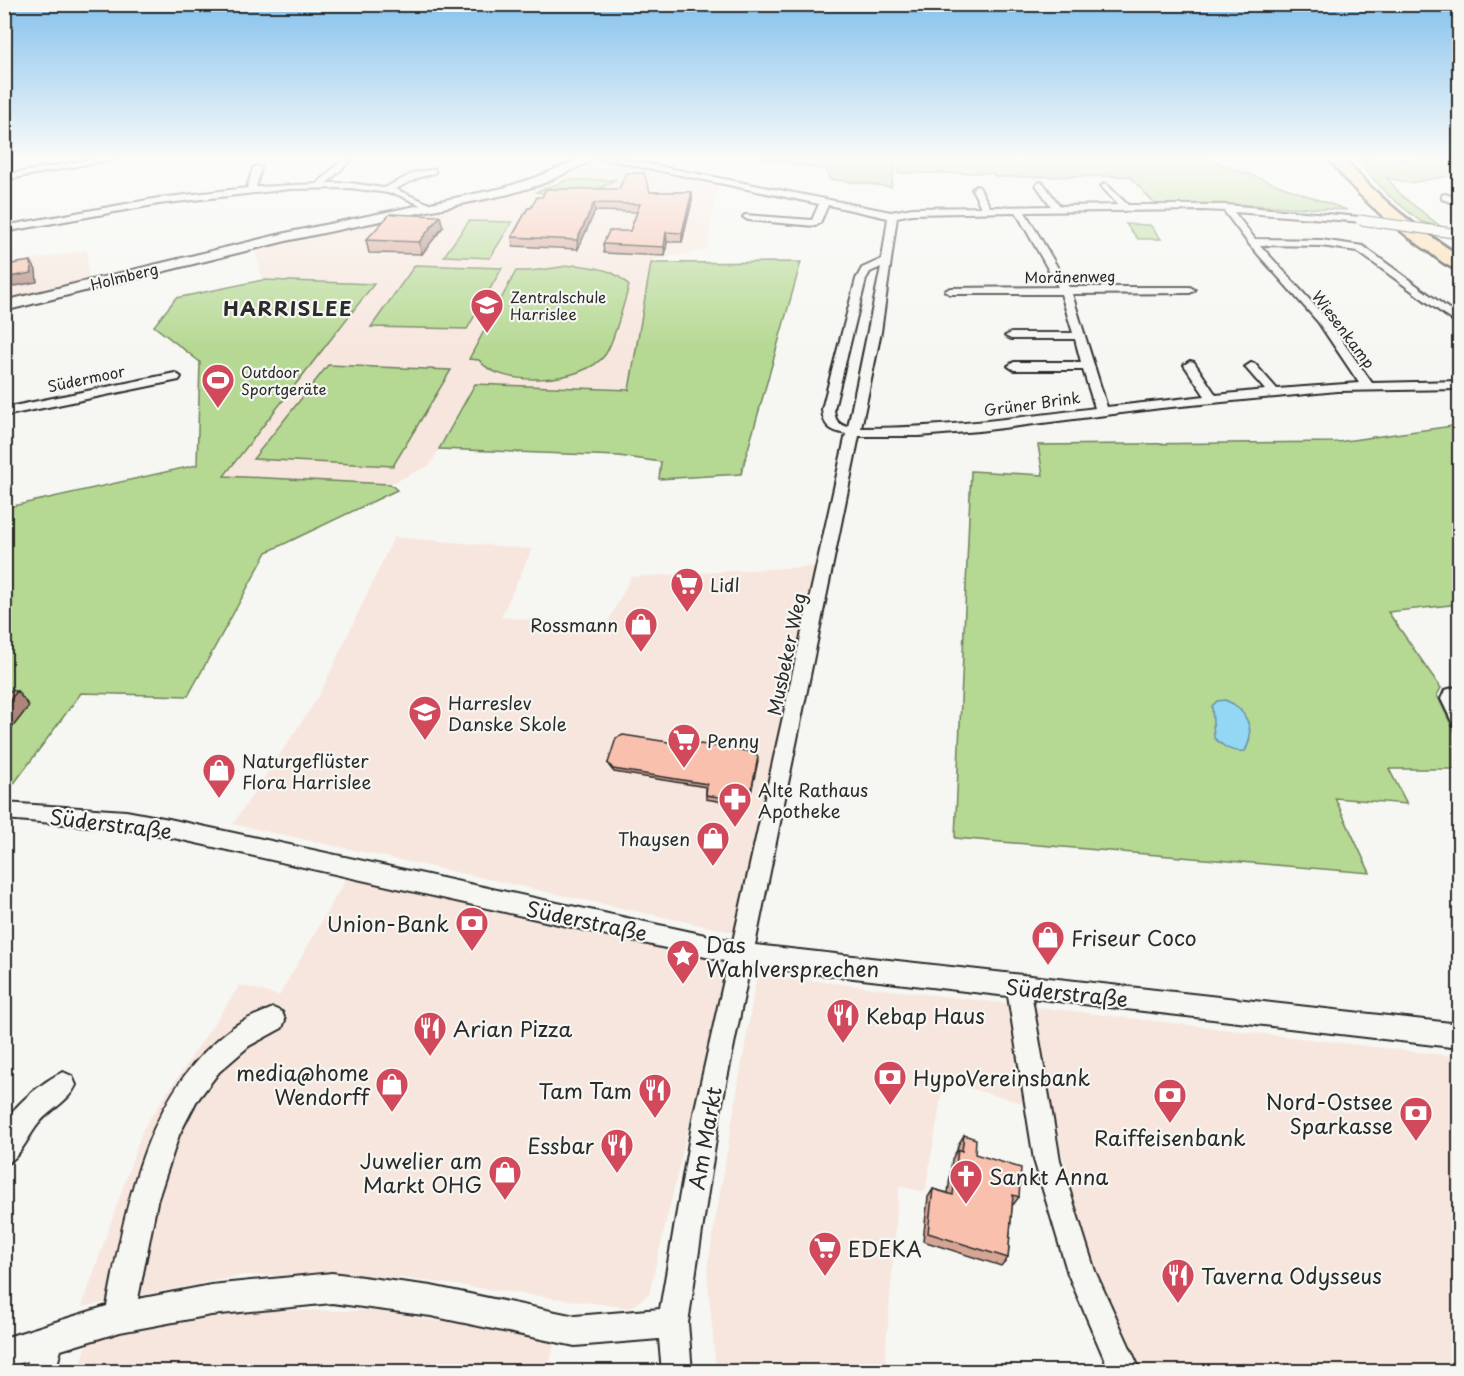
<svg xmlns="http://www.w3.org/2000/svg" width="1464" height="1376" font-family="'Playpen Sans',sans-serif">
  <rect width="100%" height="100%" fill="#f6f6f2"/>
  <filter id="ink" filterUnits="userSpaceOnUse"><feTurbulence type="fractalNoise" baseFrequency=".0167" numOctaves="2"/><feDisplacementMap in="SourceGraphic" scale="12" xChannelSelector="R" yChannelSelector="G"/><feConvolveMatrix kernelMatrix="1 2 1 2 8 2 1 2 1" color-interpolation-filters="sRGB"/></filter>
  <g filter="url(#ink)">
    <g fill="#f7e6dd">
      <polygon points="594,164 622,165 718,182 707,249 651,261 629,390 475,384 430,465 390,484 224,477 374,284 263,280 254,248 486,200"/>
      <polygon points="87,250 89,283 5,304 5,267 10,266 12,263"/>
      <polygon points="394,537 532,549 501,617 606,626 631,577 819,566 733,932 233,824 319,696"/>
      <polygon points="347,877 727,963 649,1294 630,1308 403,1278 244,1275 82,1307 143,1129 240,985 279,996"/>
      <polygon points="757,974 1459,1057 1459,1371 1137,1371 1089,1255 1051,1111 944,1081 925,1192 899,1186 885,1358 889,1371 716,1372 707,1270"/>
      <polygon points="241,1310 377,1311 555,1339 548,1371 79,1372 88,1341"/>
    </g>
    <g fill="#b5d892" stroke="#70825e" stroke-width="1.5">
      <polygon points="761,158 897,158 891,187 829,179 827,170"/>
      <polygon points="901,158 1204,158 1347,210 1215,203 1155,204 1129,176 996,177 992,173 898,173"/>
      <polygon points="1355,158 1459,160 1459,174 1410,183 1387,178 1402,196 1444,229 1420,221 1388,195"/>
      <polygon points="567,180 615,180 588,195 554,195 536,192"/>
      <polygon points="469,221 512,222 490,258 444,256"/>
      <polygon points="1126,224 1150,225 1161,239 1138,239"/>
      <polygon points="801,262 741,474 659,479 661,462 619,456 439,449 475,384 629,390 651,263"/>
      <polygon points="415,265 502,268 467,329 371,327"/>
      <path d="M576,265C597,268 615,269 629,286C624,302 614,343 605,355C584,383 500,389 479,360L469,359L516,271C537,272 556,267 576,265Z"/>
      <polygon points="263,280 374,284 224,476 390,484 397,490 267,552 188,696 81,693 4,797 4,508 197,465 200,362 154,326 176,298"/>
      <polygon points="328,365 451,370 393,466 253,459"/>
      <polygon points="1459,425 1459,604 1388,612 1441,688 1437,695 1459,741 1459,769 1389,769 1407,804 1335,798 1370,873 955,838 971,471 1043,475 1038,445 1338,442"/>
    </g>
    <path fill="#93d7f5" stroke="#6992a4" stroke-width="1.5" d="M1225,700C1245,707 1257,730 1245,751C1232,753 1224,747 1214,738L1212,706L1217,701Z"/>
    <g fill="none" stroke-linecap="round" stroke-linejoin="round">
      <defs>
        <g id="street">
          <polygon points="99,158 118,158 4,180 4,175"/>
          <polygon points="344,158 351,160 327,183 350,183 384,188 414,173 435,169 435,173 420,177 395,189 437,207 429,209 396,194 350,188 290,189 159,204 4,232 4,226 159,198 247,188 253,168 257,166 261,168 256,187 317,184"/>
          <path d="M599,158H617L891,212L912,208L981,207L972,189L976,186L979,187L990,207L1051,206L1036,185L1040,182L1043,183L1060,206L1118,205L1101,186L1105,183L1128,205H1226L1360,217L1363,218V222L1234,212L1255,239L1321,240L1363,246L1460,317V326L1357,251L1321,246L1260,245L1326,318L1372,383L1460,381V389L1337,391L1161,408L979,431L919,436H859L755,945L1460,1024V1048L1032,998L1060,1160L1095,1271L1141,1372H1110L1068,1274L1034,1160L1008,996L750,966L720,1113L688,1323L692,1372H662L659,1339L575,1346L431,1316L332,1303L211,1315L120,1332L61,1350L55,1372H25L28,1361L4,1368V1338L107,1306C126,1207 145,1092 232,1028C244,1019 259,1014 273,1008L282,1012L285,1020L282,1028L249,1046L219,1072L196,1102L179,1135L157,1202L138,1299L211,1285L332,1273L431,1286L575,1316L660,1309L694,1113L728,962L169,837L126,829L4,819V803L126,811L169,819L733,941L846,434C830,431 823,426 822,409L856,279L862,268L882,259L888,218L828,205L820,223L815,226L748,220L743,217L745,215L812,220L819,204ZM1203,210L1224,211L1249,244L1318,322L1359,383L1277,389L1255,364L1251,363L1245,367L1265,390L1216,395L1194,362L1190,361L1184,365L1205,396L1107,407L1072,294L1190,293L1195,290L1190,287H1069L1025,212ZM1016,212L1058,287L950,288L945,291L950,294H1061L1073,333H1011L1005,336L1011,339H1075L1081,362H1014L1008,366L1014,370H1083L1095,408C1017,418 940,428 861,428L881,332L897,217L912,214ZM881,267L848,427C837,424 835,420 834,409L866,279L870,272Z"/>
          <polygon points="1445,194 1460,199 1460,205 1442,199 1442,195"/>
          <polygon points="175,373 181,377 179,380 4,416 4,408"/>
          <polygon points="1460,686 1460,726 1453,724 1441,699 1445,690"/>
          <path d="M63,1072L72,1076L76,1085C69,1101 51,1109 40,1122C28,1135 21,1158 4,1165C4,1154 2,1138 4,1127C10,1107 45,1080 63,1072Z"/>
        </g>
        <polygon id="secondary" points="582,158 598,158 542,184 509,194 290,240 4,311 4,301 290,232 503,188 534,178"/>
        <path id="highway" d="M1329,158H1344C1377,198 1417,228 1460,256V270C1448,268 1437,258 1428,251C1391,225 1355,195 1329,158Z"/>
      </defs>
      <use href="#street" stroke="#2b2b2b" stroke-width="4"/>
      <use href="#secondary" stroke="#2b2b2b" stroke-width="4"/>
      <use href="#highway" stroke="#2b2b2b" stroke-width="5"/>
      <use href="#street" fill="#f6f6f2" fill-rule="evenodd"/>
      <use href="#secondary" fill="#f6f6f2" fill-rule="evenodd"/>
      <use href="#highway" fill="#fcdcac" fill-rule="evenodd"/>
      <defs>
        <polyline id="street-bridge" points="1360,220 1460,234"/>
      </defs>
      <use href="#street-bridge" stroke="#2b2b2b" stroke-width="11" stroke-linecap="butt"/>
      <use href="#street-bridge" stroke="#f6f6f2" stroke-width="9"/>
    </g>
    <g fill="#d5a595" stroke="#2b2b2b" stroke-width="1.5">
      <polygon points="650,192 692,192 692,201 682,242 667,242 665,256 604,253 603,244 630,231 637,212 595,211 578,249 513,246 512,237 528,208"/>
      <polygon points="443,227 422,254 369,253 366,240"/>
      <polygon points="758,761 748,806 706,799 706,787 614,772 609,766 608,763"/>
      <polygon points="964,1135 975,1154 1019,1197 1012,1206 1008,1258 1001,1266 923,1241 928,1197 933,1189 948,1193 952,1159 957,1150 958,1145"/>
    </g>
    <g fill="#ae8679" stroke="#2b2b2b" stroke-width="1.5">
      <polygon points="692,192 692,201 682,242 682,233"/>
      <polygon points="594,203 595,211 578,249 577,240"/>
      <polygon points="440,216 443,227 422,254 419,242"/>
      <polygon points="666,232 667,242 665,256 664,247"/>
      <polygon points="31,261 36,270 37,282 4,288 4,278"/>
      <polygon points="17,691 29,706 4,738 4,707"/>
    </g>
    <g fill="#f8c0ad" stroke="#2b2b2b" stroke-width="1.5">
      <polygon points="626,173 644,173 650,192 692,192 682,233 666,232 664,247 603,244 609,231 630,231 640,204 594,203 577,240 512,237 528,208 531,208 537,197 542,197 546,189 619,189"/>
      <polygon points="390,214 440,216 419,242 366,240"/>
      <polygon points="31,261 32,273 4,278 4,265"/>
      <polygon points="4,691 17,691 4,707"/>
      <polygon points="623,735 694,746 700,744 753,752 758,757 749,802 706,795 707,784 613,769 608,763 616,738"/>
      <polygon points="964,1135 976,1139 975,1154 1021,1168 1019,1197 1013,1195 1008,1258 928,1233 933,1189 953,1195 958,1149 962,1151"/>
    </g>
  </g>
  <linearGradient id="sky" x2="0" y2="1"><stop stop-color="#86c2ed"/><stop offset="0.45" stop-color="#fbfbf9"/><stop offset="1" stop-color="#fbfbf9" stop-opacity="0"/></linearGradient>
  <rect width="1464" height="351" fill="url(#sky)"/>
  <defs>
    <symbol id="school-pin" viewBox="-11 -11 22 30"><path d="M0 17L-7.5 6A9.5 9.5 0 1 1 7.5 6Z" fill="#d1495b" stroke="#f6f6f2"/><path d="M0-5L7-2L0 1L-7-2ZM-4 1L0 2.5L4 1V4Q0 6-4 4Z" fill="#fff"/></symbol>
    <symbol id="stadium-pin" viewBox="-11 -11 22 30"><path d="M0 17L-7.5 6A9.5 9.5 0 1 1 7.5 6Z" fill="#d1495b" stroke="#f6f6f2"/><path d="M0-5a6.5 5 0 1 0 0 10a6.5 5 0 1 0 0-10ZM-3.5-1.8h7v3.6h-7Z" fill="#fff"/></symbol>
    <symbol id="supermarket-pin" viewBox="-11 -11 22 30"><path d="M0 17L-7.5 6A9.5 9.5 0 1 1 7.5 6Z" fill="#d1495b" stroke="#f6f6f2"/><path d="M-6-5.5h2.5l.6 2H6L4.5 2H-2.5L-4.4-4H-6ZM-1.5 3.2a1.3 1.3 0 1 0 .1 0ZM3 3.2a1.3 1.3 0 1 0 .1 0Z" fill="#fff"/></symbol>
    <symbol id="shop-pin" viewBox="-11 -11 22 30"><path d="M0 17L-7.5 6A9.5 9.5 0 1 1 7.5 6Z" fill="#d1495b" stroke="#f6f6f2"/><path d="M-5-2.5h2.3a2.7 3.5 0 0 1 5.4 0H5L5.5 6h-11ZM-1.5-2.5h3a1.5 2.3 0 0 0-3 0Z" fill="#fff"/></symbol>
    <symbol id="pharmacy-pin" viewBox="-11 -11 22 30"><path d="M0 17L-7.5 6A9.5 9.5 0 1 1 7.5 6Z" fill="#d1495b" stroke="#f6f6f2"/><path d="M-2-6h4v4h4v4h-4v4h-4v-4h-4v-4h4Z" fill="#fff"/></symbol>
    <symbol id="bank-pin" viewBox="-11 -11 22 30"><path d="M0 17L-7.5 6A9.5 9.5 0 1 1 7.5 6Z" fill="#d1495b" stroke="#f6f6f2"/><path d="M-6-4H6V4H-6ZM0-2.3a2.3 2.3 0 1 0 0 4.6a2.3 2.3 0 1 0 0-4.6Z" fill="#fff"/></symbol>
    <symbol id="sight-pin" viewBox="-11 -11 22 30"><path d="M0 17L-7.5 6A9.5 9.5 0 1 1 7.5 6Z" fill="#d1495b" stroke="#f6f6f2"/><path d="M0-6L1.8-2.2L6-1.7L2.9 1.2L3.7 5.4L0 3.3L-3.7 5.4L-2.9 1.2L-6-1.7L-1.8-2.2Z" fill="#fff"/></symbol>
    <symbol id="restaurant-pin" viewBox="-11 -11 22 30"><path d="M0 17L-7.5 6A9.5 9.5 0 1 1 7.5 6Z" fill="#d1495b" stroke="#f6f6f2"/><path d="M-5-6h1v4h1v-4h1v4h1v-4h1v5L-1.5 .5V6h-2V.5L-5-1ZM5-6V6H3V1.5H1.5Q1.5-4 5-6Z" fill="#fff"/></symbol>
    <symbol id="church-pin" viewBox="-11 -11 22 30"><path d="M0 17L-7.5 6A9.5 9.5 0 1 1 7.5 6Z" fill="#d1495b" stroke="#f6f6f2"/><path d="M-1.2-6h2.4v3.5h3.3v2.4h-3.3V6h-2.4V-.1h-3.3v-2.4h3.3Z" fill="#fff"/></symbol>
  </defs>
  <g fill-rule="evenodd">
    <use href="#school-pin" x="468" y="286" width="38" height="52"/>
    <use href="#stadium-pin" x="199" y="361" width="38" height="52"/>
    <use href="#supermarket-pin" x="668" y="565" width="38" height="52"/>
    <use href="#shop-pin" x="622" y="605" width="38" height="52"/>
    <use href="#school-pin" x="406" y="693" width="38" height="52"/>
    <use href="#supermarket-pin" x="665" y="721" width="38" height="52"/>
    <use href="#shop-pin" x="200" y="751" width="38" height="52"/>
    <use href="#pharmacy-pin" x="716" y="780" width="38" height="52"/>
    <use href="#shop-pin" x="694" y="819" width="38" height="52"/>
    <use href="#bank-pin" x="453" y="904" width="38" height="52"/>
    <use href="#shop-pin" x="1029" y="918" width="38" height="52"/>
    <use href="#sight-pin" x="664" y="937" width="38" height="52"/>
    <use href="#restaurant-pin" x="824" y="996" width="38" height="52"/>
    <use href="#restaurant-pin" x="411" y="1009" width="38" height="52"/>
    <use href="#bank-pin" x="871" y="1058" width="38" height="52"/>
    <use href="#shop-pin" x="373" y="1065" width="38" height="52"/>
    <use href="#restaurant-pin" x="636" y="1071" width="38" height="52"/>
    <use href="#bank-pin" x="1151" y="1076" width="38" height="52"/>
    <use href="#bank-pin" x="1397" y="1094" width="38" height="52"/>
    <use href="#restaurant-pin" x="598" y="1126" width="38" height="52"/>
    <use href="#shop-pin" x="486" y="1153" width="38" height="52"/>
    <use href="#church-pin" x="947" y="1157" width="38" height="52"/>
    <use href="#supermarket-pin" x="806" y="1229" width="38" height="52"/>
    <use href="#restaurant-pin" x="1159" y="1256" width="38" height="52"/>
  </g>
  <g text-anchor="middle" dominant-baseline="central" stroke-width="4.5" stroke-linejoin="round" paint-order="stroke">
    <g font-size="15" fill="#2b2b2b" stroke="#f6f6f2">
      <text transform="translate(124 276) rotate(-14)">Holmberg</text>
      <text transform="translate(1070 276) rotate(-1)">Moränenweg</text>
      <text transform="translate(1344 329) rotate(53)">Wiesenkamp</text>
      <text transform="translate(86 378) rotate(-12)">Südermoor</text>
      <text transform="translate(1032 403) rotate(-8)">Grüner Brink</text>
    </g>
    <g font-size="15" fill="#2b2b2b" stroke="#f6f6f2" text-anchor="start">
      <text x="510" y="296">Zentralschule<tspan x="510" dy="17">Harrislee</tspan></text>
      <text x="241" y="371">Outdoor<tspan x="241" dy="17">Sportgeräte</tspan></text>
    </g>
    <g font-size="18" fill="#2b2b2b" stroke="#f6f6f2" text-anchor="start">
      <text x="710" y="584">Lidl</text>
      <text x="618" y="624" text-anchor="end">Rossmann</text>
      <text x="448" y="702">Harreslev<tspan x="448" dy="21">Danske Skole</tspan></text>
      <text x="707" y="740">Penny</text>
      <text x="242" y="760">Naturgeflüster<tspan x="242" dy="21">Flora Harrislee</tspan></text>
      <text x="758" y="789">Alte Rathaus<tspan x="758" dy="21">Apotheke</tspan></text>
      <text x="690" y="838" text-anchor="end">Thaysen</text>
    </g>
    <g font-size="18" fill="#2b2b2b" stroke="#f6f6f2">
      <text transform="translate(786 654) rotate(-78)">Musbeker Weg</text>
    </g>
    <g font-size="20" font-weight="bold" letter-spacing="1.5" fill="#2b2b2b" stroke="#f6f6f2">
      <text x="288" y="308">HARRISLEE</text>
    </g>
    <g font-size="21" fill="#2b2b2b" stroke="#f6f6f2">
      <text transform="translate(111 823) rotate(7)">Süderstraße</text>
      <text transform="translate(587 920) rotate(12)">Süderstraße</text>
      <text transform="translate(1067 992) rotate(6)">Süderstraße</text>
      <text transform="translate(704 1138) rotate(-80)">Am Markt</text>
    </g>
    <g font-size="21" fill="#2b2b2b" stroke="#f6f6f2" text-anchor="start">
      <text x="449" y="923" text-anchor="end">Union-Bank</text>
      <text x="1071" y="937">Friseur Coco</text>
      <text x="706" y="944">Das<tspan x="706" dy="24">Wahlversprechen</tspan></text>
      <text x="866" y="1015">Kebap Haus</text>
      <text x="453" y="1028">Arian Pizza</text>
      <text x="369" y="1072" text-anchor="end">media@home<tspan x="369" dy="24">Wendorff</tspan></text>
      <text x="913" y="1077">HypoVereinsbank</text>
      <text x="632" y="1090" text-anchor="end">Tam Tam</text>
      <text x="1393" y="1101" text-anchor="end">Nord-Ostsee<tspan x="1393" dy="24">Sparkasse</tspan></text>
      <text x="1170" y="1137" text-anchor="middle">Raiffeisenbank</text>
      <text x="594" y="1145" text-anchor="end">Essbar</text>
      <text x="482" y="1160" text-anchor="end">Juwelier am<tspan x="482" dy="24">Markt OHG</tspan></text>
      <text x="989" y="1176">Sankt Anna</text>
      <text x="848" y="1248">EDEKA</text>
      <text x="1201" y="1275">Taverna Odysseus</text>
    </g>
  </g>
  <rect width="1464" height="1376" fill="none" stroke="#f6f6f2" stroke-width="24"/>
  <rect x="12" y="12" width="1440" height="1352" fill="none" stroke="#2b2b2b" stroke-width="2" filter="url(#ink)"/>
</svg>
